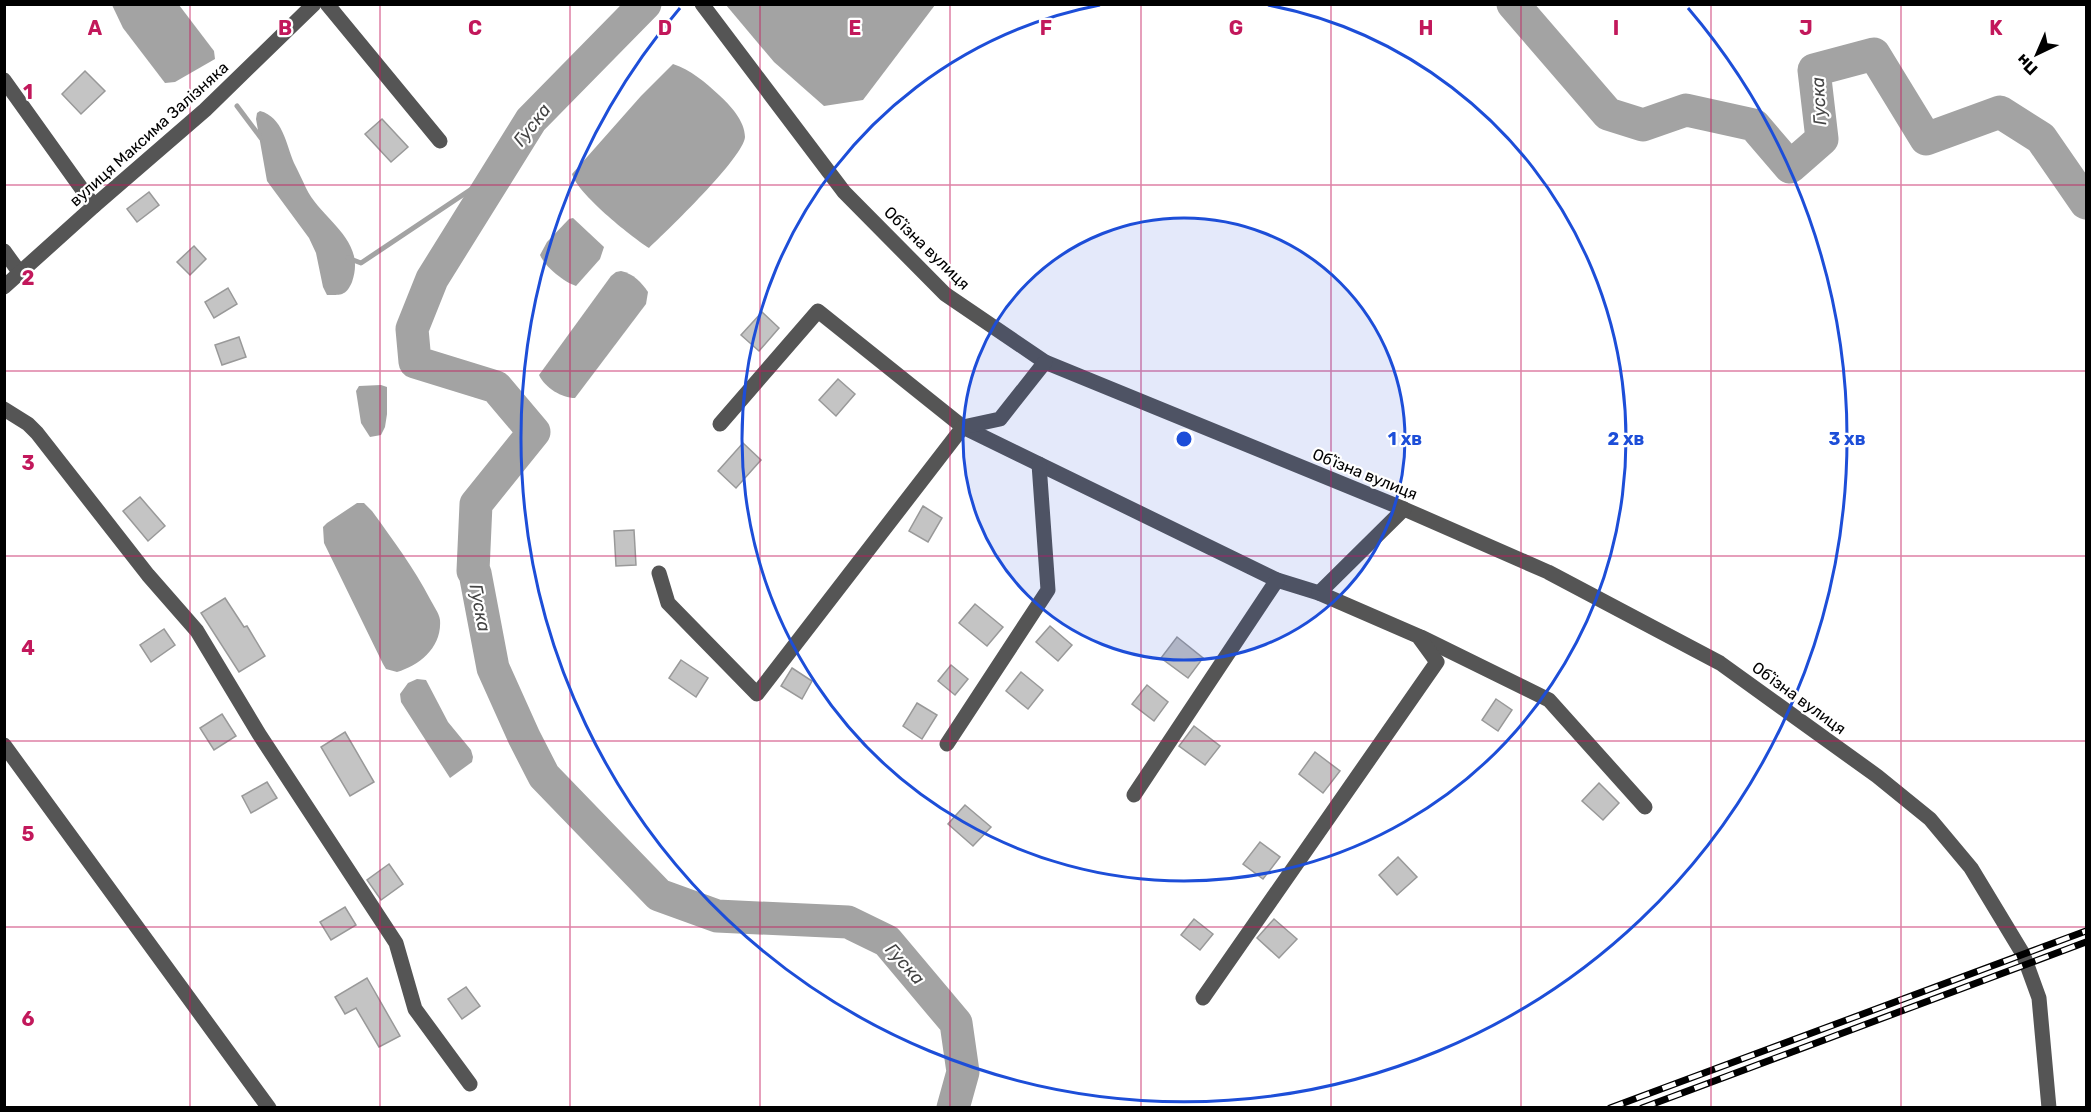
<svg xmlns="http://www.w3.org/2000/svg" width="2091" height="1112" font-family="Rubik,sans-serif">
  <rect width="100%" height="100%" fill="#fff"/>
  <g fill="#a3a3a3">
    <polygon points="112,5 179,5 214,51 215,59 175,82 165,83 123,28"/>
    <polygon points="726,5 935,5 863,100 824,106 774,62"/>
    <path d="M673,64C691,70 705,82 719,95C730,105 745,121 745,137C744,157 666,232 649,248C629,235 578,194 572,174L641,96Z"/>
    <path d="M260,111C283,117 286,144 294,163C298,171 302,179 306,188C322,221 367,239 352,282C346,296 341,295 327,295L323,287L316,253L309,238L267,181L256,119L257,113Z"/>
    <path d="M573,218L604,247L600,259L576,286C564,282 545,267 540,255L547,242L569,219Z"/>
    <path d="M621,271C634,274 641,282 648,292L646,304L575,398C562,398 545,388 539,375L611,276L616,272Z"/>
    <polygon points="381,385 387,387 387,414 385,427 381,435 370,437 361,423 356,391 359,386"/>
    <path d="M357,503H364L372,511C393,540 414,568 430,599C433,605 439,613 440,620C442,647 420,665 397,672L386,669L383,664L324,543L323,527L327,523Z"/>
    <polygon points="417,679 426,680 448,722 471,750 473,757 472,762 450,778 401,702 400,694 408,683"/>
  </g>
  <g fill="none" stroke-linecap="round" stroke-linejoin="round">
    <g stroke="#a3a3a3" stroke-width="5">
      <polyline points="237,106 261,138"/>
      <polyline points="348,258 361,263 500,170"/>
    </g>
    <g stroke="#a3a3a3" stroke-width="33">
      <polyline points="645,4 531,120 432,279 412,329 415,362 496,387 534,432 476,504 473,571 475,573 493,668 524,737 544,776 659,895 717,916 848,922 887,941 956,1023 963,1072 953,1108"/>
      <polyline points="1513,4 1608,114 1643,125 1686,110 1754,125 1790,167 1822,139 1814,70 1874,54 1926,139 2000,112 2041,138 2086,203"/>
    </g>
  </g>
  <g fill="#c4c4c4" stroke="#999" stroke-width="1.5">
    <polygon points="85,71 105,91 81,114 62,94"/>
    <polygon points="382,119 408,147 391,162 365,134"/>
    <polygon points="149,192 159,205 137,222 127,209"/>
    <polygon points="194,246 206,259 190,275 177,262"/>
    <polygon points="228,288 237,304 214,318 205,302"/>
    <polygon points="762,312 779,328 759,351 741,335"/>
    <polygon points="239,337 246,357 222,365 215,345"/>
    <polygon points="838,379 855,394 836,416 819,400"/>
    <polygon points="743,443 761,460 736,488 718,471"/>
    <polygon points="140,497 165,526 148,541 123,511"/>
    <polygon points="923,506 942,518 928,542 909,531"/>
    <polygon points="634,530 636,565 616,566 614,531"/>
    <polygon points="225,598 244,627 247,626 265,656 239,672 201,613"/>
    <polygon points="975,604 1003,627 987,646 959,623"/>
    <polygon points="1050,626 1072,645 1058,661 1036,642"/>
    <polygon points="164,629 175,645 151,662 140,645"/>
    <polygon points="1177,637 1203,658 1188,678 1161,658"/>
    <polygon points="681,660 708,678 696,697 669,678"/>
    <polygon points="951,665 968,679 955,695 938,681"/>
    <polygon points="792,668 812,681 802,699 781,686"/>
    <polygon points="1021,672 1043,690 1028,709 1006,691"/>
    <polygon points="1147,685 1168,702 1154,721 1132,704"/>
    <polygon points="1496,699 1512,710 1498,731 1482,720"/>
    <polygon points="917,703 937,715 922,739 903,726"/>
    <polygon points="222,714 236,736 214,750 200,728"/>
    <polygon points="1194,726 1220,746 1205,765 1179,746"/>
    <polygon points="345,732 374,782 350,796 321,747"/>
    <polygon points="1315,752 1340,771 1323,793 1299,774"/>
    <polygon points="267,782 277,798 251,813 242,796"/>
    <polygon points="1599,783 1619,803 1603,820 1582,801"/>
    <polygon points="965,805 991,827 973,846 948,824"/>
    <polygon points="1260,842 1280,857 1263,879 1243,864"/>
    <polygon points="1398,857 1417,877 1397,895 1379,875"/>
    <polygon points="389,864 403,884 381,900 367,880"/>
    <polygon points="345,907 356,925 331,940 320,922"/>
    <polygon points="1194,919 1213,934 1200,950 1181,935"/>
    <polygon points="1274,919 1297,939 1279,958 1257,938"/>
    <polygon points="367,978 400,1036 379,1047 356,1008 345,1014 335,997"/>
    <polygon points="466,987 480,1006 462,1019 448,999"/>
  </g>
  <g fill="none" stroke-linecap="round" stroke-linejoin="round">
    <g stroke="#555" stroke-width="15">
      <polyline points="327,4 440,141"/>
      <polyline points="702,4 844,192 945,294 1045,362 1404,509 1548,572 1720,663 1877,776 1930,819 1971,868 2023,954 2039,998 2049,1108"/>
      <polyline points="4,80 94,206"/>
      <polyline points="4,251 20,273"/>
      <polyline points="4,287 94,206 205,110 314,4"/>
      <polyline points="4,409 28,424 37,433 148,575 197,631 259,734 396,943 415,1009 470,1084"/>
      <polyline points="720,424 818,311 963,427 1277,580 1319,593"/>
      <polyline points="659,573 668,603 757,694 963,427 1000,419 1045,362"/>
      <polyline points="1421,637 1549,700 1645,807"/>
      <polyline points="947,744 1048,590 1039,464"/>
      <polyline points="4,745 269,1108"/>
      <polyline points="1134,795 1277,580"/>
      <polyline points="1203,998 1437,662 1418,636 1319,593 1404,509"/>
    </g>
    <defs>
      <g id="rail">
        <polyline points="1610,1108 2086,931"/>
        <polyline points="1642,1108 2086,942"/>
      </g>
    </defs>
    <use href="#rail" stroke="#000" stroke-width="7"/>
    <use href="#rail" stroke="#fff" stroke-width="4.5" stroke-dasharray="14" stroke-linecap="butt"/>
  </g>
  <path fill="none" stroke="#c2185b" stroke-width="1.5" stroke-opacity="0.55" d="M190,4V1108M380,4V1108M570,4V1108M760,4V1108M950,4V1108M1141,4V1108M1331,4V1108M1521,4V1108M1711,4V1108M1901,4V1108M4,185H2086M4,371H2086M4,556H2086M4,741H2086M4,927H2086"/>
  <circle cx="1184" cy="439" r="221" fill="#1d4ed8" fill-opacity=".12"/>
  <g fill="none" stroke="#1d4ed8" stroke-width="3">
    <circle cx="1184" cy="439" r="221"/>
    <path d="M1268 5A442 442 0 1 1 1100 5"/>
    <path d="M1688 8A663 663 0 1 1 680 8"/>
  </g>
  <g text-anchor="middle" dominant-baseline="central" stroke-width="4.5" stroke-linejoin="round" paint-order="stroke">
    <g font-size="16" fill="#000" stroke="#fff">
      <text transform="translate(149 134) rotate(-42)">вулиця Максима Залізняка</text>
      <text transform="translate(927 248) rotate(44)">Обʼїзна вулиця</text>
      <text transform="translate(1365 474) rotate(22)">Обʼїзна вулиця</text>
      <text transform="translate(1799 698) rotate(36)">Обʼїзна вулиця</text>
    </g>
    <g font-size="18" font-style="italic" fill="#444" stroke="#fff">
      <text transform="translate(1819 101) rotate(-93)">Гуска</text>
      <text transform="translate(532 125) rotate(-52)">Гуска</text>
      <text transform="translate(480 608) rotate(79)">Гуска</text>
      <text transform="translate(905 964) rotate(48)">Гуска</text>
    </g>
  </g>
  <g font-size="20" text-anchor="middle" font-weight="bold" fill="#c2185b" stroke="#fff" stroke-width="4.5" stroke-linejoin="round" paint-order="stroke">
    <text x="95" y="35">A</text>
    <text x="285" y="35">B</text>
    <text x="475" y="35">C</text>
    <text x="665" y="35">D</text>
    <text x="855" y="35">E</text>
    <text x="1046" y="35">F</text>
    <text x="1236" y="35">G</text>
    <text x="1426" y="35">H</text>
    <text x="1616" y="35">I</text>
    <text x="1806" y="35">J</text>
    <text x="1996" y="35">K</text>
    <text x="28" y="99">1</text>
    <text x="28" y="285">2</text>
    <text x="28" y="470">3</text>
    <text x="28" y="655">4</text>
    <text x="28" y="841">5</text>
    <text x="28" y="1026">6</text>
  </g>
  <circle cx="1184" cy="439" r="9" fill="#1d4ed8" stroke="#fff" stroke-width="3"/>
  <g font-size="18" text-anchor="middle" font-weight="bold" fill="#1d4ed8" stroke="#fff" stroke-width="4.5" stroke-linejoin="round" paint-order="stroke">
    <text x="1405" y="445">1 хв</text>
    <text x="1626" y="445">2 хв</text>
    <text x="1847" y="445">3 хв</text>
  </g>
  <rect width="2091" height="1112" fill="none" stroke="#000000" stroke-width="12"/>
  <g transform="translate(2037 54) rotate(224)" stroke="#ffffff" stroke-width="4.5" paint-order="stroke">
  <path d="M0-4.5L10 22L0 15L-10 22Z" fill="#000000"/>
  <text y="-9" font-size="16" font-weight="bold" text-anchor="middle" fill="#000000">Пн</text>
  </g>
</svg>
